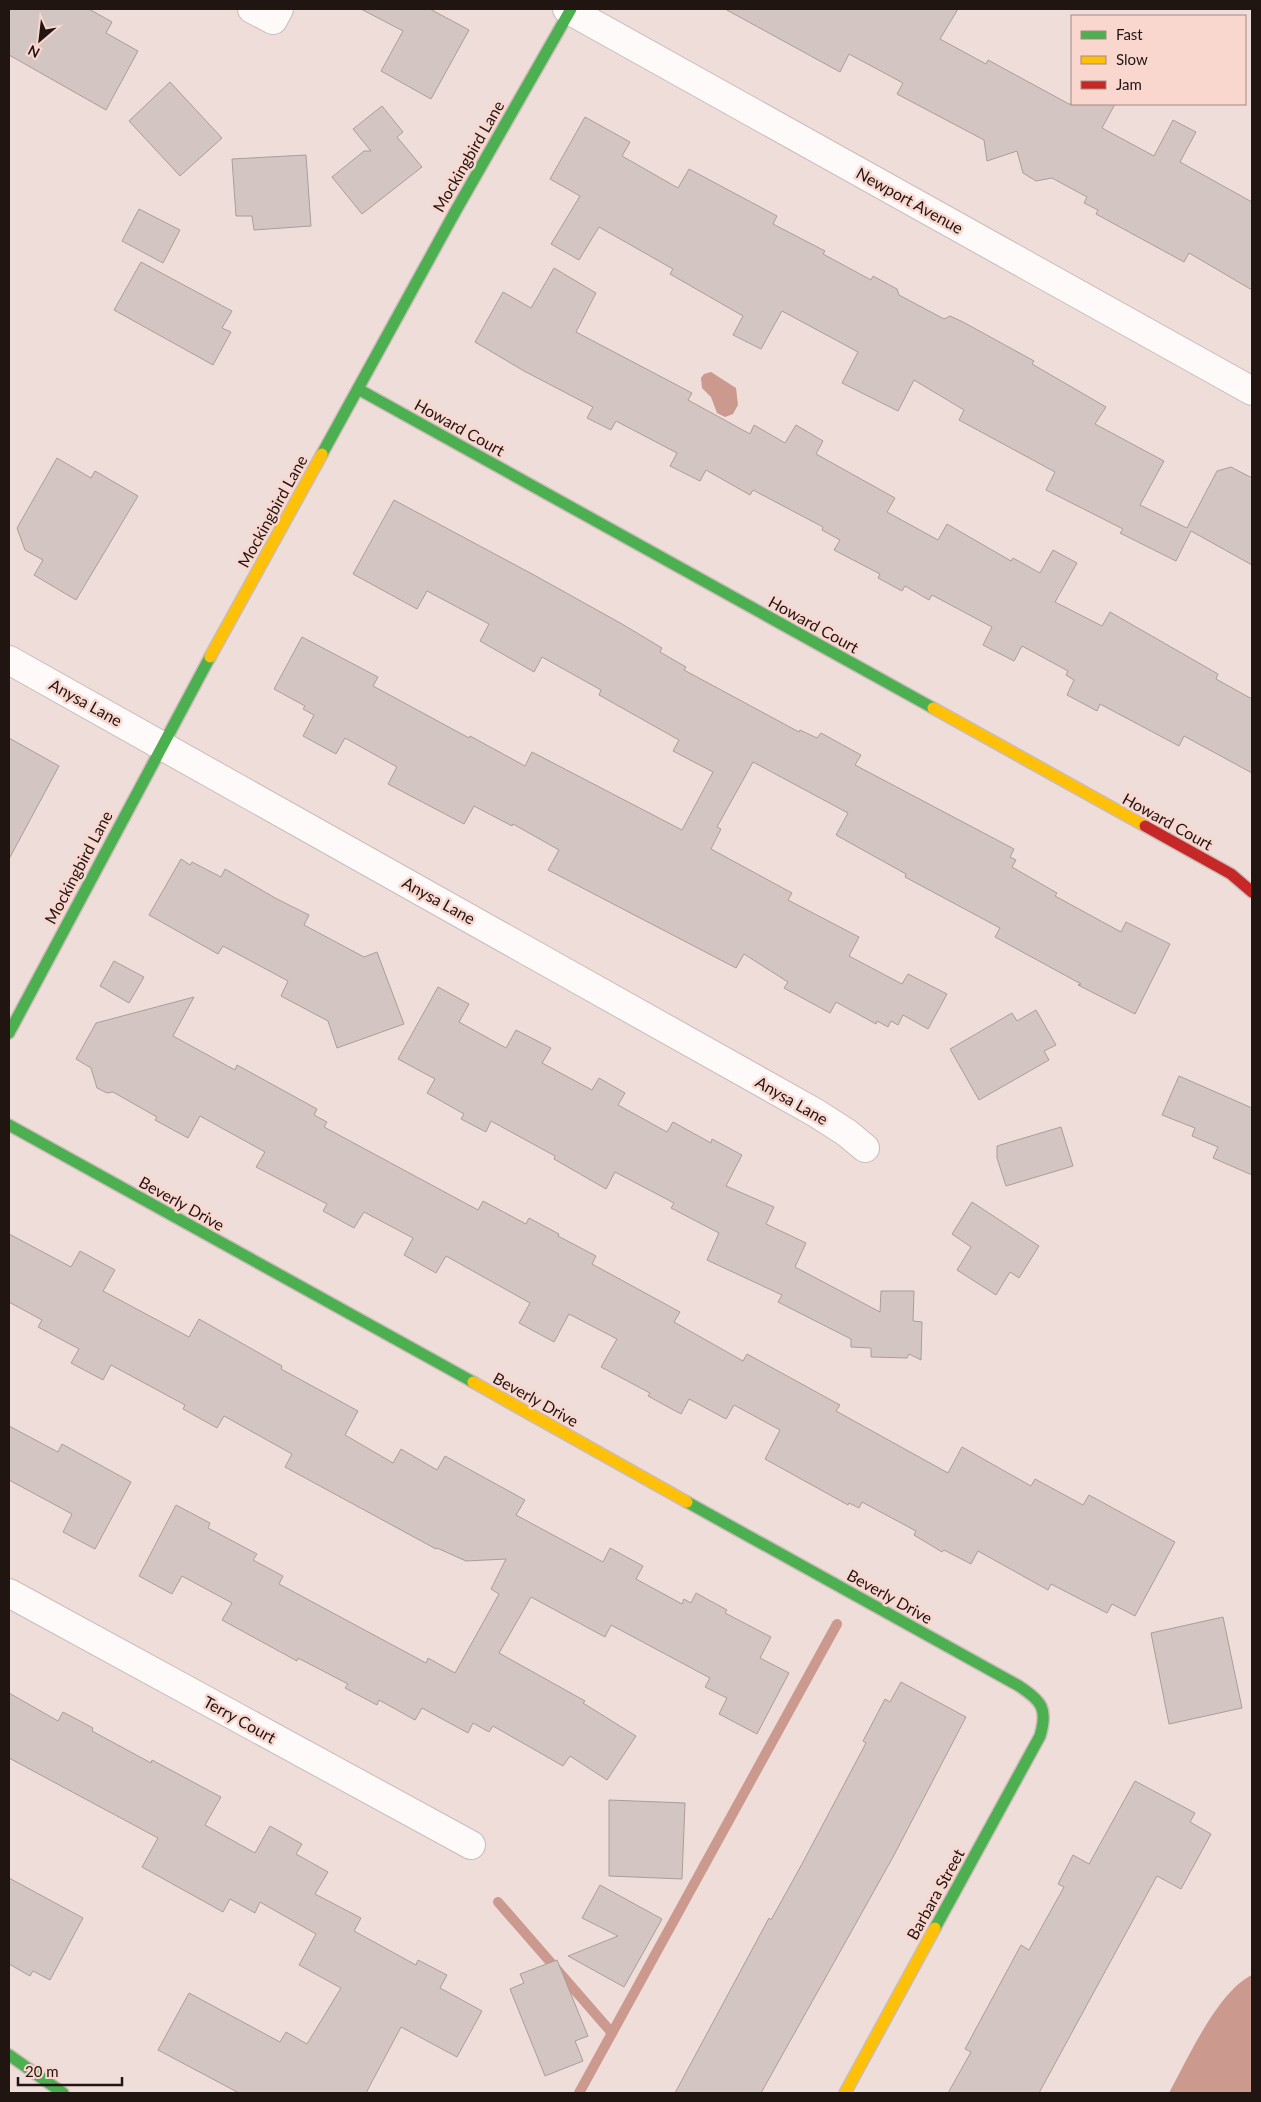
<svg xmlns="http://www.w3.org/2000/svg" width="1261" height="2102" font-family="Lato,sans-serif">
  <rect width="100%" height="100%" fill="#efddd9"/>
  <g fill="#cb998e">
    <polygon points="711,372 736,388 738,405 733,414 725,417 717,413 711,397 702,388 701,378 704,374"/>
    <path d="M1252,1975V2093H1169C1187,2060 1218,1991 1252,1975Z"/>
  </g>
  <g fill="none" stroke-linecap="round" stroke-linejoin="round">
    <g stroke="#cb998e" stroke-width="10">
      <polyline points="498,1902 612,2033"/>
      <polyline points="579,2093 837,1624"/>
    </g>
  </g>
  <g fill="#d3c5c1" stroke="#ab9d9a">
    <polygon points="9,9 89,9 112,22 106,33 138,51 106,110 9,55"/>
    <polygon points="361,9 430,9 469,30 431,99 381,71 403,31"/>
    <polygon points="725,9 958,9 940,39 986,64 988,60 1069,104 1115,104 1102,128 1154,156 1173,120 1196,132 1180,162 1252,202 1252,290 1189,253 1184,262 1096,214 1098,210 1084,203 1087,197 1052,178 1036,181 1023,173 1017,151 987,161 984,140 897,94 903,83 849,54 840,72"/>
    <polygon points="170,82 222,138 180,176 129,121"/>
    <polygon points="382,106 403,132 397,137 422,167 362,214 332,177 364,151 371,151 353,129"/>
    <polygon points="585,117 630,142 622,156 678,188 689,169 777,216 773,224 825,251 823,254 871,280 873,276 897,289 899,295 944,319 950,316 963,322 1034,361 1032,364 1106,407 1095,424 1164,461 1140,505 1187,528 1217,471 1231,467 1252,478 1252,565 1191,531 1176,561 1120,533 1123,529 1046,490 1055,472 959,420 964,410 914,380 898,411 842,383 858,352 782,311 761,349 733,335 743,316 670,274 673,269 599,227 579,260 551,244 580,196 550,179"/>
    <polygon points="306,155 311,226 254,230 252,216 236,216 232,159"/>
    <polygon points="139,209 180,230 163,263 122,241"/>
    <polygon points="141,262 232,311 222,328 231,332 213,365 114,310"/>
    <polygon points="554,268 596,293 576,332 692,393 688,400 750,434 754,425 785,443 796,425 823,441 816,454 895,498 887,512 938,540 947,524 1011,561 1013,558 1040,573 1053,550 1077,563 1055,602 1102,626 1110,612 1218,674 1216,679 1252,699 1252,773 1184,736 1179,746 1100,704 1097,711 1067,695 1074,680 1066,675 1068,671 1022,646 1014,661 983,645 992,627 932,595 929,600 905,586 902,591 878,578 880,574 834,550 840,540 822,530 823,527 753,490 750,495 706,470 700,481 670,466 677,453 616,421 611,430 587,418 593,407 524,371 475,342 503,292 531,308"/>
    <polygon points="57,458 91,478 95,471 138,496 76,600 34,575 43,560 25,550 17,528"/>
    <polygon points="394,500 534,575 622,624 662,648 660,652 686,667 684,670 799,732 800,730 817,738 821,733 861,755 855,765 1014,849 1010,857 1016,860 1012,867 1057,893 1055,896 1121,932 1126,922 1170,944 1135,1014 1078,985 1081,984 995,937 1000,928 905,877 906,874 836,835 848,813 753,762 717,827 721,829 711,849 792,893 788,900 859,937 849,956 902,984 908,974 947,994 928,1029 903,1015 898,1025 891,1021 888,1027 877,1021 876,1024 836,1002 830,1013 784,988 788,982 744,954 736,968 548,870 559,850 513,824 512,826 474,806 464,824 388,784 397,767 345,738 336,754 303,736 314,715 303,709 305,706 274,689 302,637 378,677 373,686 469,738 470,736 525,766 532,752 682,830 713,772 673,751 679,740 599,695 601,690 542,657 534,672 480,641 489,624 427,591 417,609 353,574"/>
    <polygon points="9,738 59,766 9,859"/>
    <polygon points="181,859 190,865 192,862 221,877 225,869 277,899 309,915 304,925 364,957 377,952 404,1024 337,1048 328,1021 281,996 288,981 223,946 218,954 149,915"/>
    <polygon points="114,961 144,977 129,1003 100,986"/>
    <polygon points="438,987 469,1004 459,1022 506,1048 516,1030 551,1048 542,1063 592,1090 599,1078 625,1093 618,1105 667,1132 673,1122 711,1143 712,1139 742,1155 726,1186 774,1207 766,1224 806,1243 795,1267 880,1312 881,1291 914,1291 913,1321 922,1322 921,1360 909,1354 907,1358 871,1357 871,1348 851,1347 851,1339 778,1302 782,1295 707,1260 719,1233 671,1208 674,1203 615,1172 606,1189 554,1159 555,1156 491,1121 486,1132 461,1119 464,1114 427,1093 435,1079 398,1059"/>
    <polygon points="194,997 173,1036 235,1070 237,1065 317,1109 314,1115 327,1122 324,1127 478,1210 483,1201 526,1224 529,1218 559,1234 558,1236 596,1256 592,1264 680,1312 674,1322 743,1361 747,1354 840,1405 836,1411 948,1473 962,1447 1031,1486 1035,1479 1083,1505 1089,1495 1175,1542 1135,1616 1112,1604 1107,1613 1051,1584 1048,1590 978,1551 971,1564 944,1550 942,1552 914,1535 916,1531 862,1502 859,1508 849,1503 848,1505 765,1459 780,1430 734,1405 726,1419 689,1399 681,1414 648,1396 650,1393 601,1367 617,1339 569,1314 554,1342 519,1323 530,1303 446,1256 436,1273 404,1255 413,1238 364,1212 354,1228 323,1211 327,1204 256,1167 265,1152 200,1116 188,1138 155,1120 157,1117 113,1092 107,1093 97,1088 91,1068 76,1059 96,1023"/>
    <polygon points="1036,1010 1056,1045 1044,1051 1049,1060 979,1100 950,1049 1012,1013 1017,1021"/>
    <polygon points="1179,1076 1252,1108 1252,1175 1213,1158 1218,1147 1192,1136 1195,1128 1162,1115"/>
    <polygon points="1061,1127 1073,1166 1006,1186 997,1158 997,1146"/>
    <polygon points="972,1202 1039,1246 1019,1278 1010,1272 996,1295 957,1270 971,1247 952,1234"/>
    <polygon points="9,1234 71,1267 80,1251 115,1270 103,1291 189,1337 199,1319 282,1366 281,1369 358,1411 345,1435 393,1463 401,1449 437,1470 445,1456 525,1500 516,1515 603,1562 610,1548 643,1566 636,1579 682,1604 684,1599 691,1603 696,1593 727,1610 725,1613 771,1637 760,1658 789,1673 757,1734 719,1714 727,1698 705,1687 710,1678 611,1625 605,1637 531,1597 499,1653 585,1701 583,1703 636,1736 607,1780 570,1756 563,1766 493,1726 489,1732 473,1723 468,1733 422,1708 415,1720 379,1700 377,1705 345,1688 348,1684 298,1658 297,1661 222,1620 232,1603 182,1576 172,1594 139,1576 176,1505 210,1523 208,1528 257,1554 253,1560 283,1576 279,1584 426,1663 428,1658 455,1673 499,1594 491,1589 506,1559 466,1561 437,1548 436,1549 285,1467 292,1454 224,1416 217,1428 183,1409 185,1405 111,1365 103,1380 71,1363 79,1349 38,1327 42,1320 9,1302"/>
    <polygon points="9,1426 58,1452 62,1444 131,1482 95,1549 63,1532 72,1514 9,1480"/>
    <polygon points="1223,1617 1242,1708 1169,1724 1151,1633"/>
    <polygon points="901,1682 966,1717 893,1857 761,2093 675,2093 769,1918 771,1920 802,1864 866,1743 863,1741 885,1699 890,1702"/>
    <polygon points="9,1693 58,1721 63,1712 93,1728 92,1731 151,1763 152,1760 221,1797 205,1825 255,1853 270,1826 302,1844 296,1854 328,1872 315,1894 361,1918 354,1931 416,1965 418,1960 447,1975 440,1988 482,2011 457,2057 401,2027 366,2093 239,2093 158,2050 189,1993 280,2042 286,2032 307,2044 341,1988 299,1965 316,1934 260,1902 255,1913 230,1899 223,1912 142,1867 158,1838 9,1758"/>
    <polygon points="1135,1781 1195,1813 1190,1822 1211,1834 1181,1889 1157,1876 1039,2093 948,2093 971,2052 965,2049 1021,1945 1029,1950 1064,1887 1058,1884 1073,1855 1089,1864"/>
    <polygon points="609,1800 685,1803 682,1879 609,1876"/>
    <polygon points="9,1878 83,1918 50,1980 33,1971 30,1976 9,1964"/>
    <polygon points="600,1885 662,1919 624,1987 568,1956 618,1936 582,1918"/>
    <polygon points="557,1960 588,2036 575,2041 583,2061 545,2076 510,1989 524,1983 520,1974"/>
  </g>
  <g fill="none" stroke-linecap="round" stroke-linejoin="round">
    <defs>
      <g id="street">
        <polyline points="252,9 273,20 279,9"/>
        <polyline points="567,9 1252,391"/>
        <polyline points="9,660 816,1113 847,1133 865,1148"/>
        <polyline points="9,1593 471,1845"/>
      </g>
      <g id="fast">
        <polyline points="358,389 933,708"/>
        <polyline points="322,454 455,212 571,9"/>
        <polyline points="9,1033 210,657"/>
        <polyline points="9,1125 473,1382"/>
        <path d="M687,1502L1019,1686C1042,1701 1048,1709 1040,1736L935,1928"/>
        <polyline points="9,2055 63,2093"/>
      </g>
      <g id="slow">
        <polyline points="210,657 322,454"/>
        <polyline points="933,708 1145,826"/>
        <polyline points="473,1382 687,1502"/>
        <polyline points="845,2093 935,1928"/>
      </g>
      <polyline id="jam" points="1145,826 1231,874 1252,892"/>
    </defs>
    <use href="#street" stroke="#cabcb9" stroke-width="30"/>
    <use href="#fast" stroke="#cabcb9" stroke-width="14"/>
    <use href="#slow" stroke="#cabcb9" stroke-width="14"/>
    <use href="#jam" stroke="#cabcb9" stroke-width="14"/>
    <use href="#street" stroke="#fdfaf9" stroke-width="28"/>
    <use href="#fast" stroke="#4caf50" stroke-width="11"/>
    <use href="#slow" stroke="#ffc107" stroke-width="11"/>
    <use href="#jam" stroke="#c62828" stroke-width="11"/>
  </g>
  <g text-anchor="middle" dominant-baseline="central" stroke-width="5" stroke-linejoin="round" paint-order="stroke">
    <g font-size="16" fill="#211512" stroke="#f9d7cf">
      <text transform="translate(468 156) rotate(-60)">Mockingbird Lane</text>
      <text transform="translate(910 200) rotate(29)">Newport Avenue</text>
      <text transform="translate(460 427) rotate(29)">Howard Court</text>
      <text transform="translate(272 511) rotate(-61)">Mockingbird Lane</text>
      <text transform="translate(814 624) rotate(29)">Howard Court</text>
      <text transform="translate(86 702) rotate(29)">Anysa Lane</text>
      <text transform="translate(1168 821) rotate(29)">Howard Court</text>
      <text transform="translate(78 867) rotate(-62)">Mockingbird Lane</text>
      <text transform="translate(439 900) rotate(29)">Anysa Lane</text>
      <text transform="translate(792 1100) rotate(30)">Anysa Lane</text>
      <text transform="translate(182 1203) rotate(29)">Beverly Drive</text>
      <text transform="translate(536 1399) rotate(29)">Beverly Drive</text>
      <text transform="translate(890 1596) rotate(29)">Beverly Drive</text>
      <text transform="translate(240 1719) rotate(29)">Terry Court</text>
      <text transform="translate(935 1894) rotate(-61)">Barbara Street</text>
    </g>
  </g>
  <rect width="1261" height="2102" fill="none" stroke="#211512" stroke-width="20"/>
  <rect x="1071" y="15" width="175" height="90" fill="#f9d7cf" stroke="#a38983"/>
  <rect x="1081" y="31" width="25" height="8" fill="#4caf50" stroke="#a38983"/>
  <text x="1116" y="40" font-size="15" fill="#211512">Fast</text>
  <rect x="1081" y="56" width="25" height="8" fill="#ffc107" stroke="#a38983"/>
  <text x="1116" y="65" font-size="15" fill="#211512">Slow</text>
  <rect x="1081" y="81" width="25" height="8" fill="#c62828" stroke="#a38983"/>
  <text x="1116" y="90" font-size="15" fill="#211512">Jam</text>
  <g transform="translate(40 40) rotate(208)" stroke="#f9d7cf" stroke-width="4" paint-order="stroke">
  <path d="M0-4L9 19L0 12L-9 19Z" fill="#211512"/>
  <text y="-8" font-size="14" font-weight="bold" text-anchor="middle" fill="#211512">N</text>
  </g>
  <path d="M18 2077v8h104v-8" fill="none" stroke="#211512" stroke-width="2.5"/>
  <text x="25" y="2077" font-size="15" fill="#211512" stroke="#f9d7cf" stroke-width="4" paint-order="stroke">20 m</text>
</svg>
